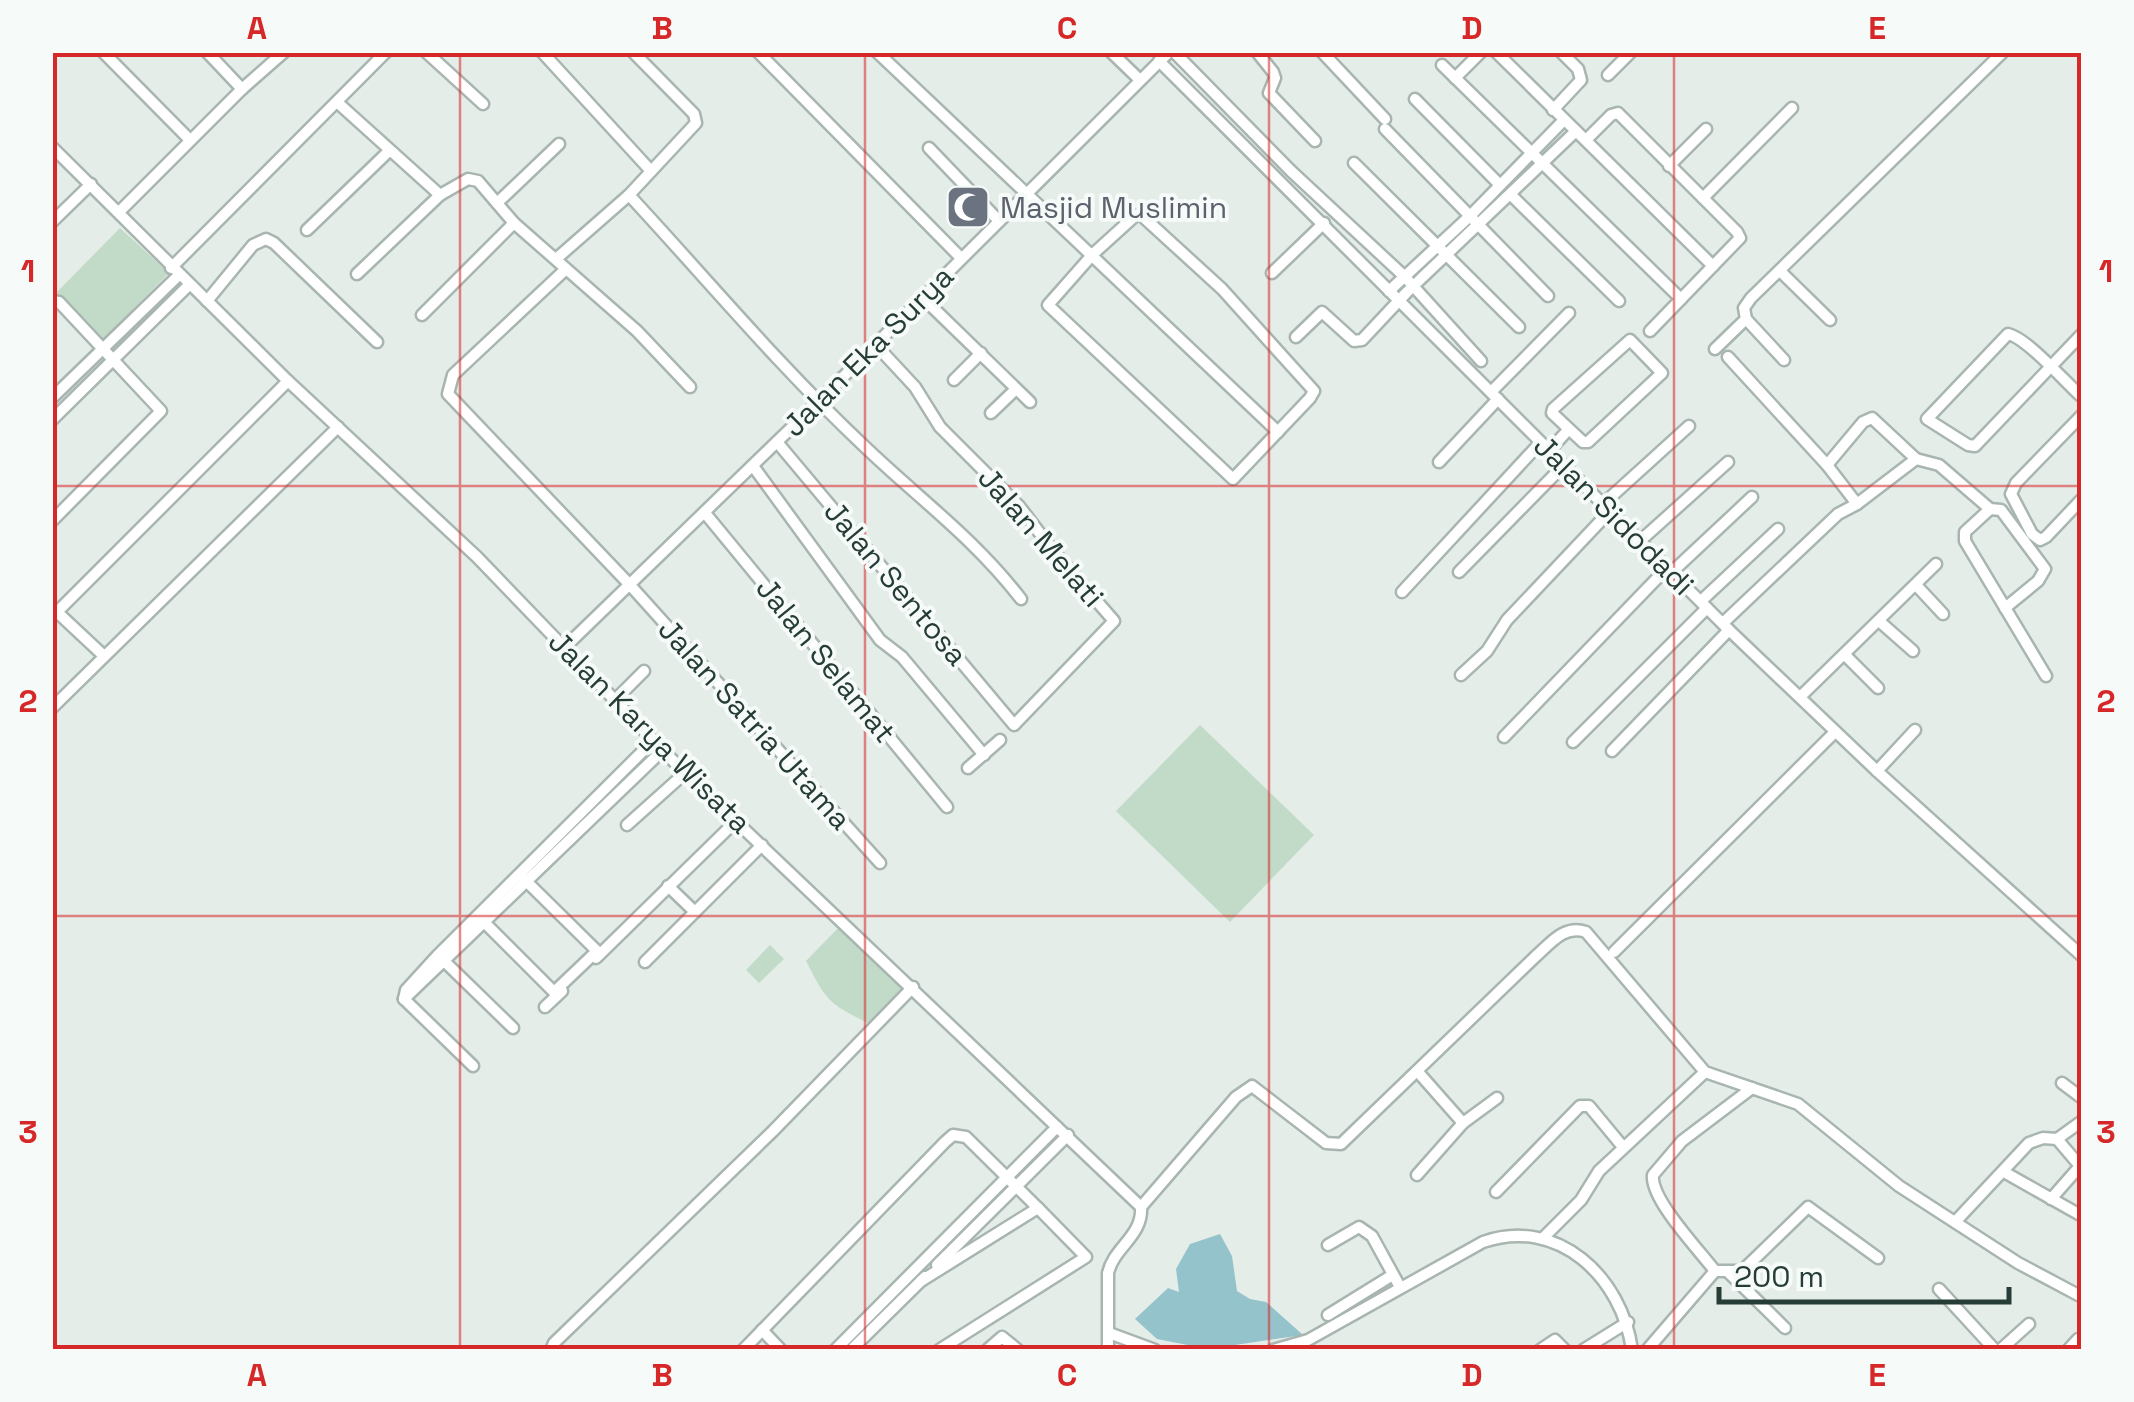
<svg xmlns="http://www.w3.org/2000/svg" width="2134" height="1402" font-family="'Space Grotesk',sans-serif">
  <rect width="100%" height="100%" fill="#e5ede9"/>
  <g fill="#c1dbc8">
    <polygon points="120,228 169,273 102,340 54,295"/>
    <polygon points="1200,725 1314,835 1230,922 1116,811"/>
    <path d="M841,925L905,987L870,1024C829,1004 827,1002 806,961Z"/>
    <polygon points="770,945 784,959 759,983 746,970"/>
  </g>
  <polygon fill="#94c3cb" points="1220,1234 1232,1256 1237,1291 1250,1299 1266,1302 1303,1335 1208,1349 1157,1339 1135,1319 1168,1288 1179,1292 1176,1269 1190,1244"/>
  <g fill="none" stroke-linecap="round" stroke-linejoin="round">
    <defs>
      <g id="minor">
        <polyline points="103,52 190,140"/>
        <polyline points="207,52 242,89"/>
        <polyline points="426,52 483,104"/>
        <polyline points="542,52 651,171"/>
        <polyline points="758,52 961,258"/>
        <polyline points="877,52 1278,432"/>
        <polyline points="1111,52 1140,80"/>
        <polyline points="1174,52 1291,171 1405,277 1481,361"/>
        <polyline points="1257,52 1273,72 1275,78 1269,93 1315,141"/>
        <polyline points="1322,52 1385,119"/>
        <polyline points="1496,52 1713,266"/>
        <polyline points="1159,61 1729,630 1877,771 2082,956"/>
        <polyline points="1442,65 1681,299"/>
        <polyline points="1608,75 1631,52"/>
        <polyline points="1455,78 1481,52"/>
        <polyline points="1415,99 1499,184"/>
        <polyline points="338,103 440,195 468,179 478,181 514,223 637,331 690,387"/>
        <polyline points="1553,110 1581,80 1578,69 1561,52"/>
        <polyline points="1385,129 1548,296"/>
        <polyline points="1586,140 1611,115 1618,113 1703,198"/>
        <path d="M52,147L288,381L477,557L685,773L1141,1207C1143,1236 1114,1247 1108,1273V1350"/>
        <polyline points="929,148 999,221"/>
        <polyline points="1354,163 1519,327"/>
        <polyline points="1669,166 1706,129"/>
        <path d="M629,195C706,278 780,367 863,445C918,498 973,537 1021,599"/>
        <polyline points="1511,195 1619,301"/>
        <polyline points="497,203 559,144"/>
        <polyline points="119,212 242,89 284,52"/>
        <polygon points="1136,215 1141,215 1222,289 1314,391 1310,398 1233,479 1048,305 1093,254"/>
        <polyline points="52,222 91,184"/>
        <polyline points="307,230 389,151"/>
        <polyline points="556,259 629,195 696,123 694,114 633,52"/>
        <polyline points="171,268 386,52"/>
        <polyline points="566,269 453,375 448,394 630,585 880,863"/>
        <polyline points="1780,271 1830,320"/>
        <polyline points="1272,273 1324,223"/>
        <polyline points="357,274 440,195"/>
        <polyline points="1389,291 1471,215 1564,120"/>
        <polyline points="924,299 1030,402"/>
        <polyline points="52,301 59,302 161,411 52,521"/>
        <polyline points="207,301 253,245 266,239 274,243 377,342"/>
        <polyline points="422,315 514,223"/>
        <polyline points="1746,319 1784,360"/>
        <polyline points="1650,331 1740,238 1737,232 1703,198 1792,108"/>
        <path d="M2082,334L1975,446L1968,445L1927,419L2008,334C2027,338 2065,382 2082,397"/>
        <polyline points="1296,337 1322,312 1354,341 1362,340 1407,292 1576,131"/>
        <polygon points="1630,340 1662,373 1588,442 1583,442 1552,413 1553,409"/>
        <polyline points="1715,349 1746,319 1744,308 1751,298 2003,52"/>
        <polyline points="1728,357 1827,465 1857,504"/>
        <polyline points="954,380 981,353"/>
        <polyline points="1492,391 1569,313"/>
        <polyline points="52,398 179,275"/>
        <polyline points="991,413 1016,389"/>
        <polyline points="2082,415 2016,483 2011,494 2032,534 2040,540 2046,537 2082,499"/>
        <polyline points="52,420 189,285"/>
        <polyline points="777,442 1014,725 1114,621 1055,553 1019,506 940,427 915,387 875,344"/>
        <polyline points="1549,451 1568,430"/>
        <polyline points="1439,462 1498,399"/>
        <polyline points="1827,465 1863,422 1872,418 1916,459 1939,465 1990,509 2001,510 2045,569 2038,581 2005,608"/>
        <polyline points="753,466 880,640 902,657 984,755"/>
        <polyline points="1603,504 1689,426"/>
        <polyline points="1990,509 1965,532 1965,541 2046,676"/>
        <polyline points="705,513 947,807"/>
        <polyline points="1640,541 1728,462"/>
        <polyline points="1459,572 1563,466"/>
        <polyline points="1672,572 1752,497"/>
        <polyline points="1916,585 1943,614"/>
        <polyline points="1402,592 1540,443"/>
        <polyline points="1701,601 1778,529"/>
        <polyline points="57,612 104,656"/>
        <polyline points="52,617 288,381"/>
        <polyline points="1879,621 1913,651"/>
        <polyline points="1723,623 1838,514 1857,504 1916,459"/>
        <polyline points="565,647 819,401 1169,52"/>
        <polyline points="1845,655 1878,688"/>
        <polyline points="1461,675 1487,651 1507,620 1610,511"/>
        <polyline points="1801,696 1936,564"/>
        <polyline points="616,699 644,671"/>
        <polyline points="52,708 338,427"/>
        <polyline points="1504,737 1667,568"/>
        <polyline points="1573,742 1707,608"/>
        <polyline points="1612,751 1729,630"/>
        <polyline points="968,768 1000,740"/>
        <polyline points="1877,771 1915,730"/>
        <polyline points="627,825 685,773"/>
        <polyline points="668,886 695,912"/>
        <polyline points="483,921 554,992 597,951 524,879"/>
        <polyline points="1614,952 1835,732"/>
        <polyline points="596,958 737,820"/>
        <polyline points="442,959 513,1028"/>
        <polyline points="645,962 762,845"/>
        <polyline points="404,999 406,990 437,956 654,740"/>
        <polyline points="404,999 663,750"/>
        <polyline points="404,999 473,1066"/>
        <polyline points="545,1007 562,991"/>
        <polyline points="1418,1072 1463,1123"/>
        <polyline points="2062,1083 2082,1098"/>
        <path d="M1752,1088L1682,1141L1653,1175C1650,1199 1699,1250 1715,1271H1742L1808,1207L1878,1258"/>
        <polyline points="2004,1172 2082,1216"/>
        <polyline points="1417,1175 1463,1123 1497,1098"/>
        <polyline points="1496,1192 1580,1106 1589,1106 1623,1147"/>
        <polyline points="2051,1199 2080,1166 2057,1139"/>
        <path d="M1141,1207L1236,1097L1252,1086L1326,1143L1341,1144L1535,957C1550,944 1564,924 1586,932L1705,1072L1798,1104L1899,1186L2018,1263L2082,1297"/>
        <polyline points="1955,1222 2029,1143 2043,1138 2057,1139 2082,1121"/>
        <polyline points="1544,1237 1581,1200 1599,1171 1705,1072"/>
        <polyline points="1328,1245 1359,1227 1372,1236 1400,1287"/>
        <polyline points="937,1265 1068,1135"/>
        <polyline points="1729,1273 1785,1328"/>
        <polyline points="1939,1289 1995,1350"/>
        <polyline points="1328,1315 1391,1276"/>
        <polyline points="762,1330 781,1350"/>
        <polyline points="1109,1333 1155,1350"/>
        <polyline points="551,1350 554,1343 773,1131 913,987"/>
        <polyline points="743,1350 945,1142 953,1135 966,1137 1038,1208 921,1281"/>
        <polyline points="835,1350 1057,1127"/>
        <polyline points="851,1350 925,1277"/>
        <polyline points="939,1350 1086,1257 1038,1208"/>
        <polyline points="987,1350 1002,1337 1018,1350"/>
        <path d="M1273,1350L1308,1340L1483,1242C1558,1216 1622,1277 1632,1350"/>
        <polyline points="1540,1350 1555,1340 1565,1350"/>
        <polyline points="1583,1350 1628,1322"/>
        <polyline points="1647,1350 1715,1271"/>
        <polyline points="2000,1350 2029,1324"/>
        <polyline points="2068,1350 2078,1339"/>
      </g>
    </defs>
    <use href="#minor" stroke="#a8b5b0" stroke-width="15"/>
    <use href="#minor" stroke="#fff" stroke-width="10"/>
  </g>
  <path fill="none" stroke="#d62828" stroke-width="2.5" stroke-opacity="0.55" d="M460,52V1350M865,52V1350M1269,52V1350M1674,52V1350M52,486H2082M52,916H2082"/>
  <defs>
    <symbol id="mosque-square" viewBox="-11 -11 22 22"><rect x="-9" y="-9" width="18" height="18" rx="4" fill="#6b7280" stroke="#f6faf8"/><path d="M3.5-4.9A6 6 0 1 0 3.5 4.9A5 5 0 1 1 3.5-4.9Z" fill="#fff"/></symbol>
  </defs>
  <g fill-rule="evenodd">
    <use href="#mosque-square" x="943" y="182" width="50" height="50"/>
  </g>
  <g text-anchor="middle" dominant-baseline="central" stroke-width="8" stroke-linejoin="round" paint-order="stroke">
    <g font-size="30" fill="#5b616d" stroke="#f6faf8" text-anchor="start">
      <text x="1000" y="207">Masjid Muslimin</text>
    </g>
    <g font-size="30" fill="#263d37" stroke="#f6faf8">
      <text transform="translate(868 351) rotate(-45)">Jalan Eka Surya</text>
      <text transform="translate(1614 515) rotate(45)">Jalan Sidodadi</text>
      <text transform="translate(1041 537) rotate(49)">Jalan Melati</text>
      <text transform="translate(896 583) rotate(50)">Jalan Sentosa</text>
      <text transform="translate(826 660) rotate(51)">Jalan Selamat</text>
      <text transform="translate(755 724) rotate(48)">Jalan Satria Utama</text>
      <text transform="translate(650 732) rotate(45)">Jalan Karya Wisata</text>
    </g>
  </g>
  <rect width="2134" height="1402" fill="none" stroke="#f6faf8" stroke-width="110"/>
  <path d="M1719 1287v15h290v-15" fill="none" stroke="#263d37" stroke-width="5"/>
  <text x="1734" y="1287" font-size="30" fill="#263d37" stroke="#f6faf8" stroke-width="8" paint-order="stroke">200 m</text>
  <rect x="55" y="55" width="2024" height="1292" fill="none" stroke="#d62828" stroke-width="4"/>
  <g font-size="32" text-anchor="middle" font-weight="bold" fill="#d62828">
    <text x="257" y="39">A</text>
    <text x="662" y="39">B</text>
    <text x="1067" y="39">C</text>
    <text x="1472" y="39">D</text>
    <text x="1877" y="39">E</text>
    <text x="28" y="282">1</text>
    <text x="2106" y="282">1</text>
    <text x="28" y="712">2</text>
    <text x="2106" y="712">2</text>
    <text x="28" y="1143">3</text>
    <text x="2106" y="1143">3</text>
    <text x="257" y="1386">A</text>
    <text x="662" y="1386">B</text>
    <text x="1067" y="1386">C</text>
    <text x="1472" y="1386">D</text>
    <text x="1877" y="1386">E</text>
  </g>
</svg>
